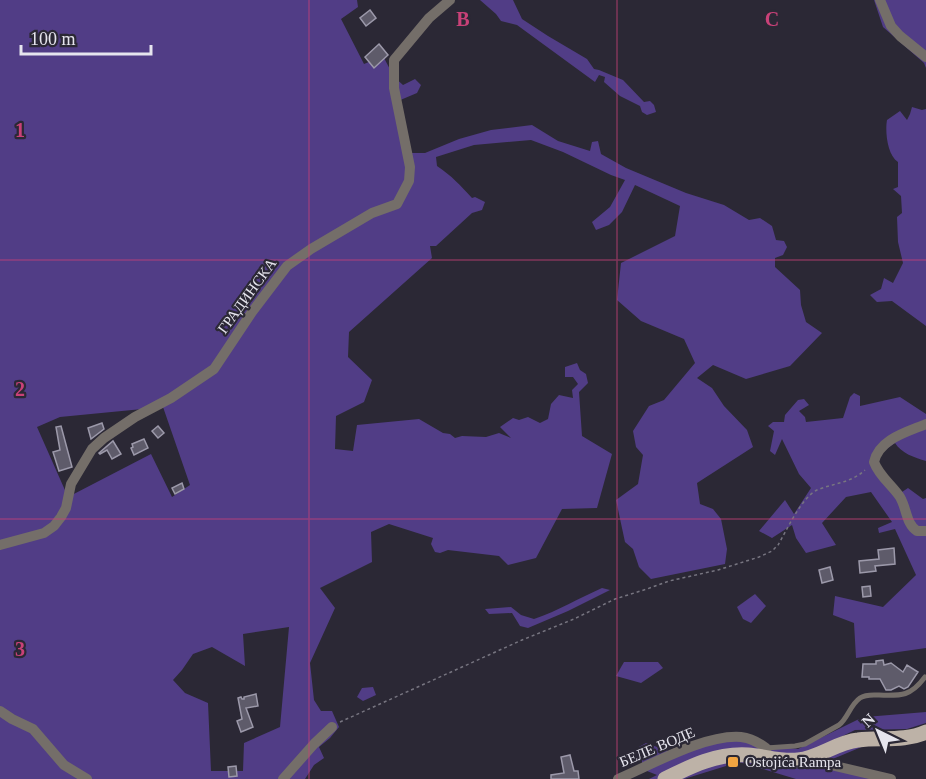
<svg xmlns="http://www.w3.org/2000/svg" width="926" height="779" font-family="Georgia,serif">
  <rect width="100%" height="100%" fill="#2b2835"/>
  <g fill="#513d86" fill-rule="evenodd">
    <path d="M0,0H357L358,7L341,19L364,64L383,56L394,77L403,85L415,79L421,85L417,93L398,101L411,153H425L459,139L491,130L532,125L558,141L590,151L592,142L598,141L601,154L626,168L686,193L724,205L749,220L760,218L772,226L776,240L784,241L787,247L783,255L775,258V267L800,290L801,305L806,322L822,333L790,366L746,379L713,365L697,378L712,388L724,406L747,430L753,447L697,483L700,504L713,509L721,519L727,549L725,564L651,579L639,567L633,549L625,542L616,500L638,484L643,455L636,447L633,431L649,406L664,400L695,363L684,339L641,321L617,300L621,263L675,236L680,206L635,185L622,212L609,225L596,230L592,222L610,207L625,180L611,175L563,152L531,140L474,145L436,157L437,166C452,176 460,185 472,198L475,197L485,202L482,210L472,213L436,246H430L432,258L349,332L348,357L372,380L364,402L336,416L335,449L353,451L357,425L419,419L443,433L450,434L455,438L462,436L486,437L499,433L511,438L500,427L513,418L519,420L528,417L540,423L548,419L551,404L559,395L573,398L572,390L578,384L573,377H565V367L577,363L580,370L586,374L588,383L579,392L582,436L612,454L597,508L562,509L536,558L508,565L499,556L448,550L440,553L435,552L431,544L433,538L389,524L371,532L372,562L320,588L335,608L310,663L314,700L321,711H332L339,727L330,738L319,747L324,758L314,765L305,779H0ZM163,407L190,485L172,497L151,454L68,497L37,427L60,417ZM289,627L280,727L244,743L243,771H211L208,703L185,693L173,680L182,670L193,654L212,647L245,666L243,634Z"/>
    <polygon points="480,0 513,0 522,19 548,36 587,59 594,69 599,70 623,80 644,102 650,101 654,105 656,112 647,115 642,112 640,106 620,96 604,82 605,77 599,75 595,82 517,25 501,21 496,14"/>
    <polygon points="874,0 926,0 926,68 924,63 883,27"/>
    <path d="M912,107L922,110L926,109V326L892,301L877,302L870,295L881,289L884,278L893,283L903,263L898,242L897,217L902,213L901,196L893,189L898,187V162C887,155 885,131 887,120L900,111L907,120L910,114Z"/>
    <path d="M854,393L860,396V406L900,397L926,414V461C915,458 901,453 895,443C882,452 878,453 879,470L902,492L908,488L923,499L926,498V648L856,658L854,623L833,615L835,596L883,607L916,575L895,529L879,533L878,528L892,522L871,492L846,497L822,523L836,545L806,553L796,538L792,525L772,538L759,531L785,500L794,514L811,488L799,474L782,439L775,455L770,451L774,431L768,426L773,422H784L785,415L798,400L804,399L809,405L799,411L805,417L806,422L843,418L850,397Z"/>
    <path d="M602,588L610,590L568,611L528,628L520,626L512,613L489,614L485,609L511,607L521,615L534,619C558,611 579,598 602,588Z"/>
    <polygon points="755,594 766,606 751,623 743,619 737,607"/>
    <polygon points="624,662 658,662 663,668 641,683 616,676"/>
    <polygon points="373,687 376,695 363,701 357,697 362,688"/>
    <polygon points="926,712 926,723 907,729 855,730 814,750 840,750 871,743 828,761 879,779 796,779 739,762 684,779 649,779 657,775 642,769 642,757 639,747 646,743 671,752 736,734 767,745 798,749 857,720 865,717"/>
  </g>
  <g fill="#5e5b6a" stroke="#9c99aa" stroke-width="1.5">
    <polygon points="370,10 376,18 366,26 360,18"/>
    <polygon points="379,44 388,55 374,68 365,57"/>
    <polygon points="102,423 104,429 91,439 88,428"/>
    <polygon points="61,426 72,467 59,471 53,452 60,450 56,427"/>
    <polygon points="158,426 164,433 158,438 152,431"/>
    <polygon points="144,439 148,448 134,455 131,448 133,447 132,444"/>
    <polygon points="113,441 121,454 112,459 107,450 100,454 99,453"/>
    <polygon points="182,483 184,489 175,494 172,488"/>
    <polygon points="894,548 895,564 875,566 876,571 860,573 859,561 879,559 878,550"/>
    <polygon points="830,567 833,580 822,583 819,570"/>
    <polygon points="870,586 871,596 863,597 862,587"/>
    <polygon points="883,660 884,665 891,663 903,672 907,665 918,672 908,687 904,689 899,686 891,690 886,690 880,679 869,679 869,677 862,677 863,664 876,664 876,661"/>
    <polygon points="256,694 258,706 246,708 253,727 241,732 237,721 242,719 238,698 241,697 242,699 244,699 244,697"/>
    <polygon points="570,755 574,771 578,771 579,779 551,779 551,775 564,773 561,757"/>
    <polygon points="236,766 237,776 229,777 228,767"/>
  </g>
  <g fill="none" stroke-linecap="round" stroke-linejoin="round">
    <path stroke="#777580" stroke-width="1.5" stroke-dasharray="3 3" stroke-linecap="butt" d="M340,722L522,640L574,619L615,599L647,589L669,581L718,570L759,557L772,551L778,545C787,530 801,498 817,490C834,483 851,483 865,470"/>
    <path stroke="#746e69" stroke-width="5" d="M766,748L795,746L805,744L839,725C848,718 850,705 860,698C866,694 872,695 879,695C902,696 911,696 925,677"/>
    <g stroke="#746e69" stroke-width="10">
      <polyline points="880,0 891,26 900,36 926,57"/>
      <path d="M926,424C907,432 879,439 874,462C879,476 892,485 900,497C907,509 906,524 917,531H926"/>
      <polyline points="0,545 44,533 54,526 61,517 66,508 71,484 92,449 104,438 135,417 171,398 214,369 252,312 287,266 311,249 372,213 397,204 409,181 410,167 394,88 394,60 429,18 450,0"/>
      <polyline points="0,711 12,719 33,729 64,765 87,779"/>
      <polyline points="812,757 822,763 891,779"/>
      <polyline points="283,779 314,744 332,727"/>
      <path d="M618,779C651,765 705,734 741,737C750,738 758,742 766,748L767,758"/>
    </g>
    <path stroke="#bdb2a7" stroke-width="15" d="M665,779C691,766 717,753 748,755C764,756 781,762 798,760C819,758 837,742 858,740C881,737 904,742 926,732"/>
  </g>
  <path fill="none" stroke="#c94178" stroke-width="1.5" stroke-opacity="0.55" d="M309,0V779M617,0V779M0,260H926M0,519H926"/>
  <rect fill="#f2a542" stroke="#2b2835" stroke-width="2" x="727" y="756" width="12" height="12" rx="3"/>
  <g text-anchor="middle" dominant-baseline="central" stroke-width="4.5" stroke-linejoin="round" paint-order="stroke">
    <g font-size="15" fill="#e6e5ee" stroke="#2b2835">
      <text transform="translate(247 296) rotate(-54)">ГРАДИНСКА</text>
      <text transform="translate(657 747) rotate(-23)">БЕЛЕ ВОДЕ</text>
    </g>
    <g font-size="15" fill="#e6e5ee" stroke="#2b2835" text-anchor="start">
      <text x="745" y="762">Ostojića Rampa</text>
    </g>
  </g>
  <g font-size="20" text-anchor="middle" font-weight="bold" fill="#c94178" stroke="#2b2835" stroke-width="4.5" stroke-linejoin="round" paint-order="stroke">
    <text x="463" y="26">B</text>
    <text x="772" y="26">C</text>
    <text x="20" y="137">1</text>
    <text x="20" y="396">2</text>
    <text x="20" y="656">3</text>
  </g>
  <g transform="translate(878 731) rotate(317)" stroke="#2b2835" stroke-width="4.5" paint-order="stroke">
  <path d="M0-4.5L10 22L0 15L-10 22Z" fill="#e6e5ee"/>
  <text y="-9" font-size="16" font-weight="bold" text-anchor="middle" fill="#e6e5ee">N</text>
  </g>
  <path d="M21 45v9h130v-9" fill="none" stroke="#e6e5ee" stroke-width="3"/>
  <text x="30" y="45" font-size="18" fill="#e6e5ee" stroke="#2b2835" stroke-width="4.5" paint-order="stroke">100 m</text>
</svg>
